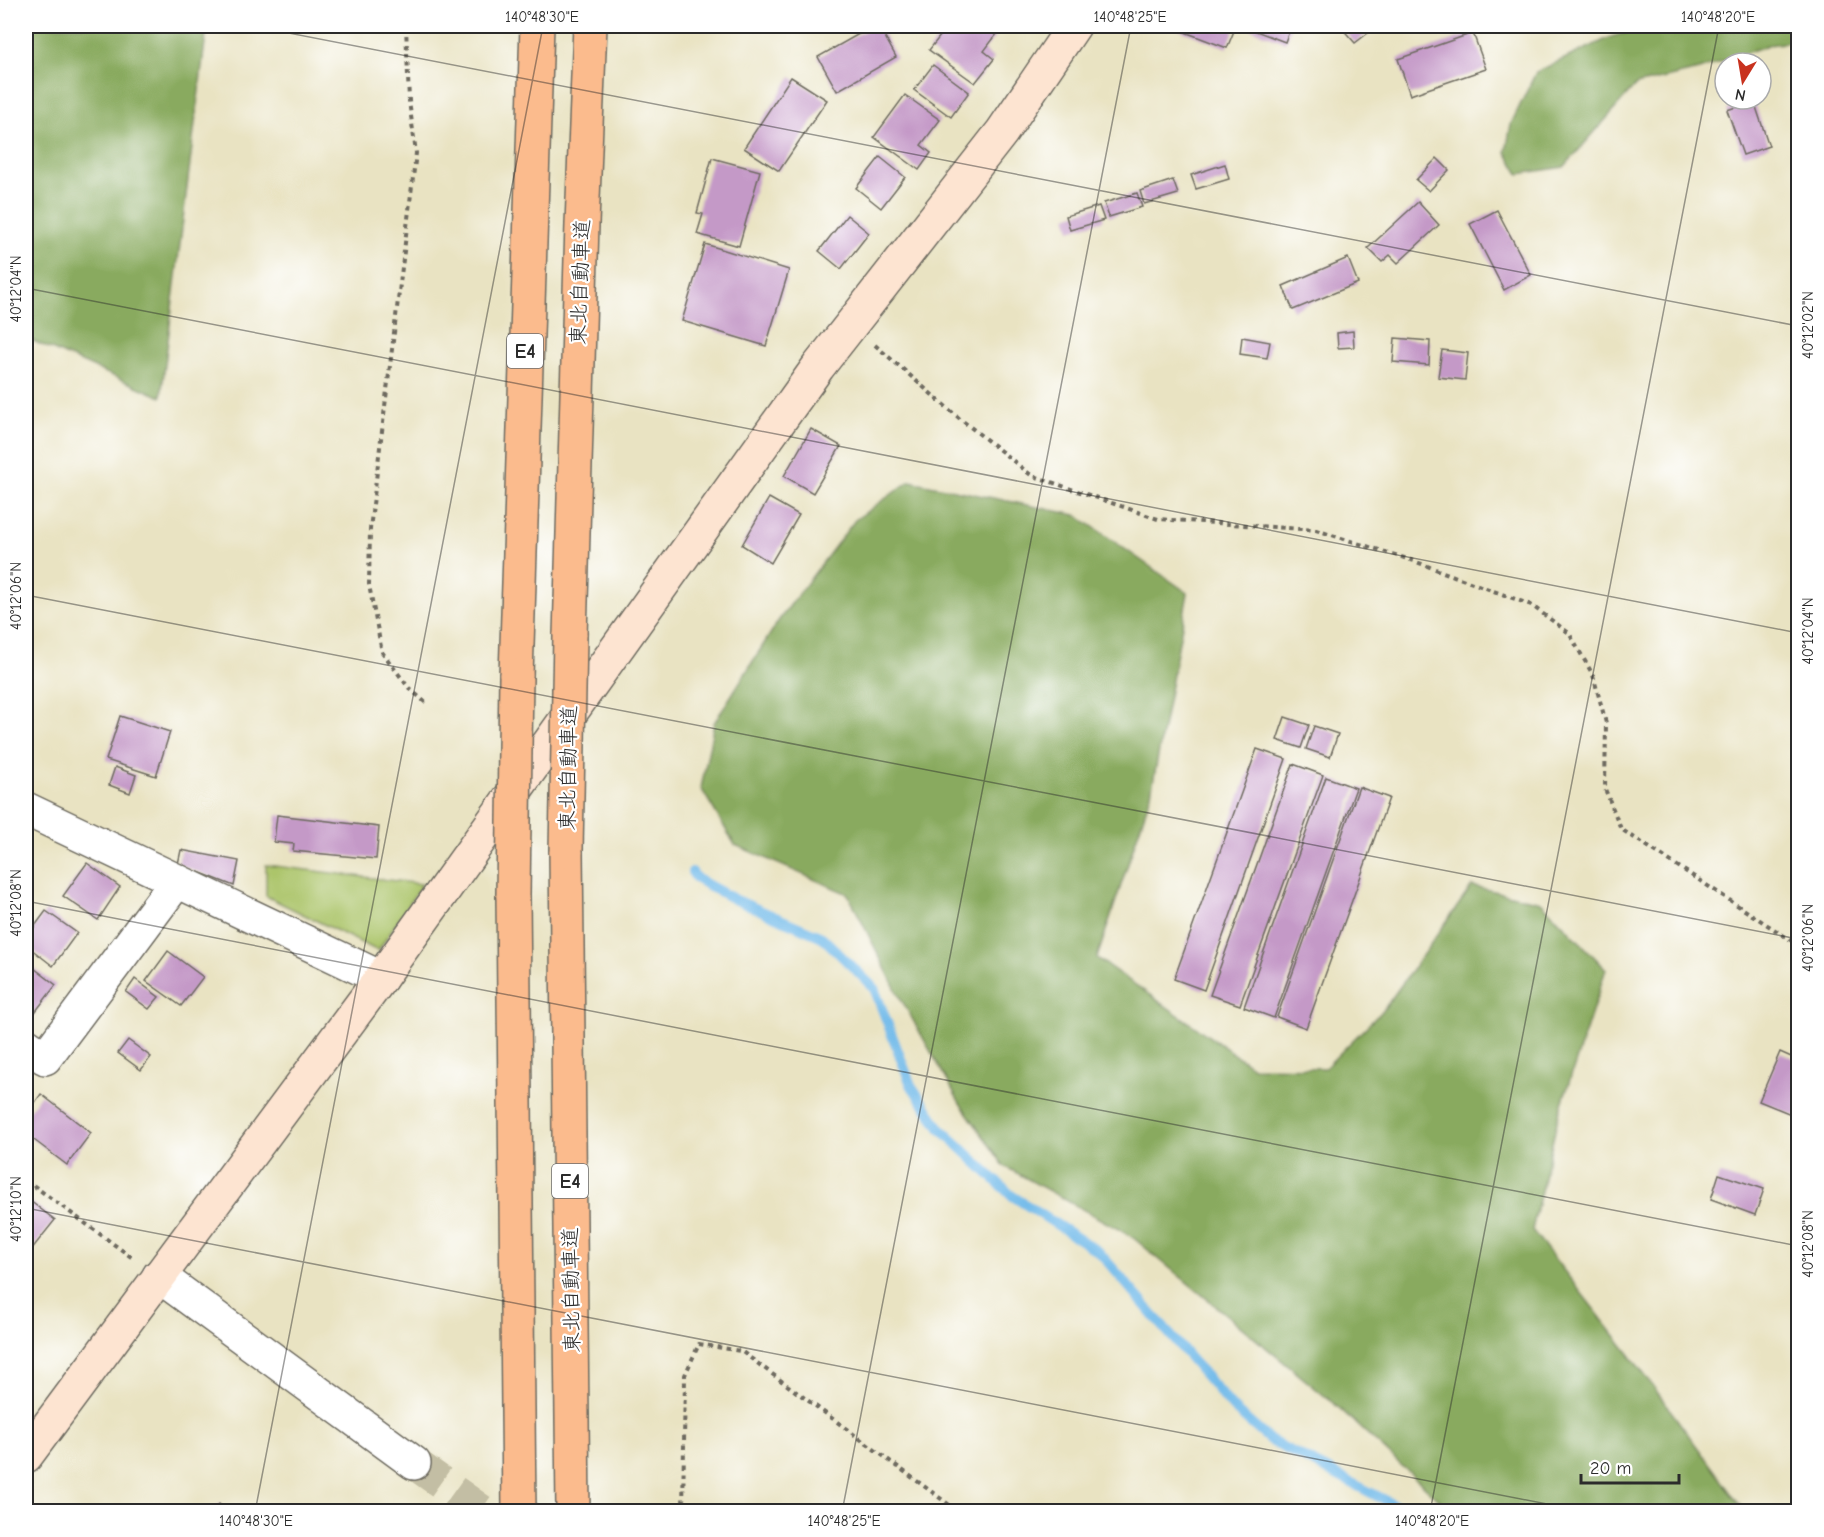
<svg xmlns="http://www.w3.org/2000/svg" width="1824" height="1537" font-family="'Comic Neue','Klee One',sans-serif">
  <rect width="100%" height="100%" fill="#fff"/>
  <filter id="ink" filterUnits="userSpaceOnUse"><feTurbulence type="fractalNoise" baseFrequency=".0167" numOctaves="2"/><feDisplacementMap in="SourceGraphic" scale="12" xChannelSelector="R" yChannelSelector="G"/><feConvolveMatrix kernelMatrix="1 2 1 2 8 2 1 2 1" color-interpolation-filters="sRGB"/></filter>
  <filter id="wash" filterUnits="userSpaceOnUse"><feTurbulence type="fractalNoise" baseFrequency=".008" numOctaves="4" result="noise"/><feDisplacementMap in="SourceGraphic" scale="24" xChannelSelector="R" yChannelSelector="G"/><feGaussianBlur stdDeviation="1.35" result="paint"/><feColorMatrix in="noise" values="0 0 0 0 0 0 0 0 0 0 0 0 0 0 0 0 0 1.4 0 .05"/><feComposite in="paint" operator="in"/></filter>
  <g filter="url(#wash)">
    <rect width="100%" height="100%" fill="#e9e3c2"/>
    <polygon fill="#acc56a" stroke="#6c784a" stroke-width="1.5" points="266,865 422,884 378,951 266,896"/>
    <g fill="#89aa5e" stroke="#5a6a44" stroke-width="1.5">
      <polygon points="26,26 207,26 161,397 26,338"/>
      <polygon points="1649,26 1798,26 1798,41 1768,45 1699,70 1636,85 1564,167 1519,174 1506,152 1511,124 1536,72 1611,37"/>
      <polygon points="910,481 1076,515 1188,593 1151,794 1097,958 1253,1067 1325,1068 1384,1009 1472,886 1541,902 1606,969 1559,1113 1532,1230 1630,1355 1744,1511 1451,1511 1338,1407 1131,1236 1004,1166 960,1103 897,992 848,894 735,845 701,788 714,723 779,620 855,520"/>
    </g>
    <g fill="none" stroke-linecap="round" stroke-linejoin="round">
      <polyline stroke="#71bae9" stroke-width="10" points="692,872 697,879 734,899 822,937 874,988 911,1085 940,1128 1011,1195 1099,1252 1234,1409 1271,1441 1408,1512"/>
    </g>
    <g id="blocks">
      <g fill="#c499c7">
        <polygon points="873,26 879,26 896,57 837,91 818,57"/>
        <polygon points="948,26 1003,26 984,51 994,59 975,83 929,50"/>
        <polygon points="1169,26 1236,26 1227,48"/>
        <polygon points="1243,26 1291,26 1285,42"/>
        <polygon points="1340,26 1377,26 1355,43"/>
        <polygon points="1473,33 1486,69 1410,95 1398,59"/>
        <polygon points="933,65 969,92 951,117 914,90"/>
        <polygon points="791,77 827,100 779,171 744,148"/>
        <polygon points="905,95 940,120 921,145 931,153 919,170 874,137"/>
        <polygon points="1754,101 1769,146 1743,155 1727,110"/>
        <polygon points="880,157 905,177 881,208 856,188"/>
        <polygon points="712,158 760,171 739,246 697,234 703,214 697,213"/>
        <polygon points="1437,158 1449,170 1429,191 1416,180"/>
        <polygon points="1225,164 1229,179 1196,189 1191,175"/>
        <polygon points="1173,180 1178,194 1144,204 1140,191"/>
        <polygon points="1137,193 1142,207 1109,217 1104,203"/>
        <polygon points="1418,202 1439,225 1398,263 1390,255 1382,262 1368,248"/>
        <polygon points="1099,206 1104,220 1070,230 1066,216"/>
        <polygon points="1497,210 1531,275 1504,290 1470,224"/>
        <polygon points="847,215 869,233 841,269 819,251"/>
        <polygon points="705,244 789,270 766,346 682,321"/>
        <polygon points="1348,258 1358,283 1293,310 1283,286"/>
        <polygon points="1353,331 1354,347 1338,348 1337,333"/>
        <polygon points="1242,337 1270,342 1267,358 1240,354"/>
        <polygon points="1395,338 1430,341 1429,365 1393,362"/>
        <polygon points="1442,350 1468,353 1465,380 1438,377"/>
        <polygon points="811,429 841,446 813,493 784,476"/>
        <polygon points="769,498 799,515 771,563 742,545"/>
        <polygon points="120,716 170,732 156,776 106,760"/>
        <polygon points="1285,717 1309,725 1301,748 1277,740"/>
        <polygon points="1314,726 1338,734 1330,757 1306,749"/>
        <polygon points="1257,749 1286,759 1204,990 1174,979"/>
        <polygon points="1293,764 1323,775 1240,1005 1210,995"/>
        <polygon points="115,767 136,775 130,793 109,785"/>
        <polygon points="1326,777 1356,788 1274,1018 1244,1007"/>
        <polygon points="1359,787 1389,798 1306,1028 1277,1017"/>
        <polygon points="277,815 379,827 376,859 293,851 294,844 274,842"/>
        <polygon points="181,850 239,861 234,886 178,864"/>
        <polygon points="87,863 120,887 98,920 63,896"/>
        <polygon points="46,911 77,933 53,966 26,945 26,938"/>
        <polygon points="168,951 203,977 181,1006 146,981"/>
        <polygon points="26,962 56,985 29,1020 26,1018"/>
        <polygon points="135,979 159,997 149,1009 126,992"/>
        <polygon points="128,1040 151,1057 141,1070 118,1053"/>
        <polygon points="1780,1052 1798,1060 1798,1117 1759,1101"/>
        <polygon points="41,1094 91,1133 67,1165 26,1134 26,1115"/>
        <polygon points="1719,1174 1764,1189 1755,1215 1711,1199"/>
        <polygon points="26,1198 55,1220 31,1250 26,1246"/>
        <polygon points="219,1504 228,1512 213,1512"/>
      </g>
    </g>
  </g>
  <g filter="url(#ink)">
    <use href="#blocks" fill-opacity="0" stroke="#6e6b60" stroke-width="1.5"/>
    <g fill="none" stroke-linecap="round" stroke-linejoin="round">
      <polyline stroke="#c3bea4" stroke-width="33" stroke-dasharray="33 16" stroke-linecap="butt" points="414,1463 483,1512"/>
      <defs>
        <g id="street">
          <polyline points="26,809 381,978"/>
          <polyline points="26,1045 45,1058 177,881"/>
          <polyline points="159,1276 414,1463"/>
        </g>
        <polyline id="secondary" points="26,1456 381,978 818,367 1002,132 1074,26"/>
        <g id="highway">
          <polyline points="570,636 582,224 590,26"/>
          <polyline points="516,676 537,26"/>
          <polyline points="566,851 573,1512"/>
          <polyline points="513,895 519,1512"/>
        </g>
      </defs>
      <use href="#street" stroke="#6e6b60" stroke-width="36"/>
      <use href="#secondary" stroke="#6e6b60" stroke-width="36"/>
      <use href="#highway" stroke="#6e6b60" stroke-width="36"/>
      <g stroke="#6e6b60" stroke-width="4" stroke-dasharray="4.5 4.5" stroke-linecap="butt">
        <polyline points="406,26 409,101 416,153 370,529 369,585 382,652 409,688 428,705"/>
        <polyline points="875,345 959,418 1031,475 1158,519 1316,530 1414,561 1531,605 1569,633 1593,675 1606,723 1605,789 1621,829 1798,945"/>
        <polyline points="26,1180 134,1259"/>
        <polyline points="683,1512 685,1375 699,1344 741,1351 959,1512"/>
      </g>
      <use href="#street" stroke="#fff" stroke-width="33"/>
      <use href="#secondary" stroke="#fde4d1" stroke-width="33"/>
      <use href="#highway" stroke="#fbbb8d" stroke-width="33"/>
      <defs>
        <g id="highway-bridge">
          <polyline points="566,851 570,636"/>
          <polyline points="513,895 516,676"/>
        </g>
      </defs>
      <use href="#highway-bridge" stroke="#6e6b60" stroke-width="36" stroke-linecap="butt"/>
      <use href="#highway-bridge" stroke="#fbbb8d" stroke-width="33"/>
    </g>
  </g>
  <path fill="none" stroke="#2b2b2b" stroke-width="1.5" stroke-opacity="0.45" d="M253,26L1798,326M26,288L1798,633M26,595L1798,939M26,901L1798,1246M26,1208L1588,1512M255,1512L543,26M842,1512L1131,26M1430,1512L1719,26"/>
  <g text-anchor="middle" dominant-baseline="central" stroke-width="4.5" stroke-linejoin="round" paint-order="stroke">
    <g fill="#fff" stroke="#6b6b6b" stroke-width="1.5">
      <rect x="507" y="334" width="36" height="34" rx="4.5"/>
      <rect x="552" y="1164" width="36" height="34" rx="4.5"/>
    </g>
    <g font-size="20" font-weight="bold" fill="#2b2b2b">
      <text x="525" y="351">E4</text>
      <text x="570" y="1181">E4</text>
    </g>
    <g font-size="21" fill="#2b2b2b" stroke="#fff">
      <text transform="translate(580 282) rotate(-88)">東北自動車道</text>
      <text transform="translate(568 768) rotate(-89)">東北自動車道</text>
      <text transform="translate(571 1290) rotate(-91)">東北自動車道</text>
    </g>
  </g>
  <rect width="1824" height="1537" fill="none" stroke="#fff" stroke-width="66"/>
  <g transform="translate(1743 81) rotate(191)"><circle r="28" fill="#ffffff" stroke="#aaaaaa" stroke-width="1.5"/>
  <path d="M0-4.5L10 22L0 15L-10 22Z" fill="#c8321e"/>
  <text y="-9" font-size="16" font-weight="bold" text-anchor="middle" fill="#2b2b2b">N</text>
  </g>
  <path d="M1581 1474v9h98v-9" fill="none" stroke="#2b2b2b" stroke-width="3"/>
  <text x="1590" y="1474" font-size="18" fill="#2b2b2b" stroke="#ffffff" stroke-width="4.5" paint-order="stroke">20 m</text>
  <rect x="33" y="33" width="1758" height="1471" fill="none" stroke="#2b2b2b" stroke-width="2"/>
  <g font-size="15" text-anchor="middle" fill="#2b2b2b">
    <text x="542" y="22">140°48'30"E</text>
    <text x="1130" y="22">140°48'25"E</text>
    <text x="1718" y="22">140°48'20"E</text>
    <text transform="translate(16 289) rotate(-90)" y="5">40°12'04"N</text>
    <text transform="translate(1808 325) rotate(-90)" y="5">40°12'02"N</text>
    <text transform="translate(16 596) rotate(-90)" y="5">40°12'06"N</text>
    <text transform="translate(1808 631) rotate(-90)" y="5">40°12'04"N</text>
    <text transform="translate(16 903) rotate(-90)" y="5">40°12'08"N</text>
    <text transform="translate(1808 938) rotate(-90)" y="5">40°12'06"N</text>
    <text transform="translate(16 1209) rotate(-90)" y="5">40°12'10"N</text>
    <text transform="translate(1808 1244) rotate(-90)" y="5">40°12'08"N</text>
    <text x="256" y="1526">140°48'30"E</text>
    <text x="844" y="1526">140°48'25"E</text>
    <text x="1432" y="1526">140°48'20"E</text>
  </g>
</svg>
